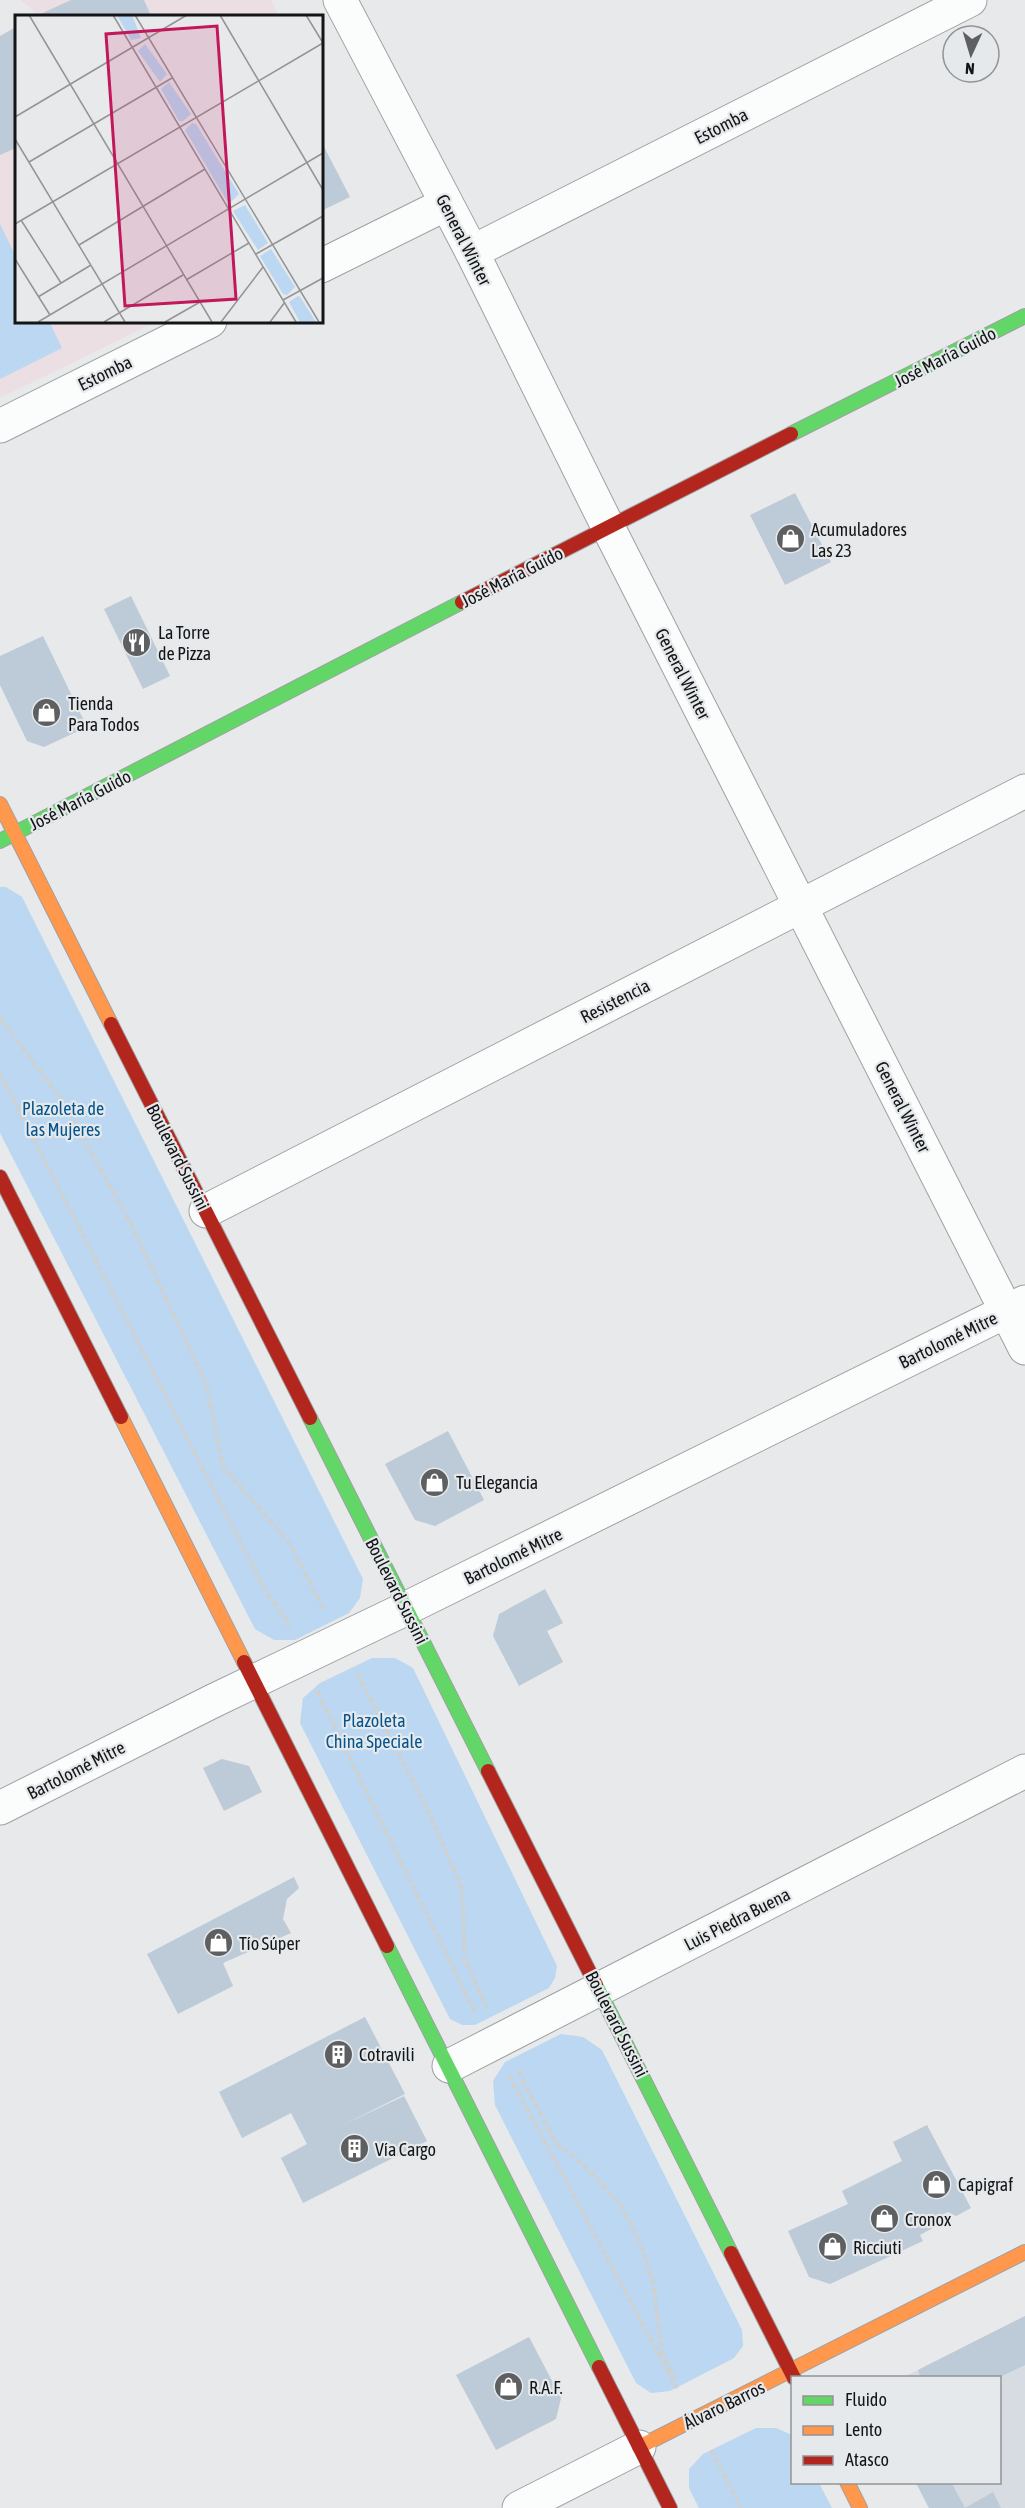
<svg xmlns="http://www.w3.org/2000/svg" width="1025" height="2508" font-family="'Asap Condensed',sans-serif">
  <rect width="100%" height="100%" fill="#e7e9eb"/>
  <polygon fill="#d6dce1" points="1025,2316 1025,2508 929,2508 916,2483 1000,2482 1000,2378 902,2378"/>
  <g fill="#ecdfe3">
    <polygon points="20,0 271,0 279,16 37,16 38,15"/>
    <polygon points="16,27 16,321 158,321 0,398 0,36"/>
  </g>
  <g fill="#bbd7f1">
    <polygon points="0,224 16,257 16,321 49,321 62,348 0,379"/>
    <polygon points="0,887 6,887 22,897 363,1579 360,1598 349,1613 295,1640 274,1640 255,1629 0,1133"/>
    <polygon points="372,1658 395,1658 413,1668 557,1966 555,1978 549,1988 475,2025 462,2025 450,2019 300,1723 303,1698 320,1683"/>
    <polygon points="561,2034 583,2037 602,2050 742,2330 743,2346 734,2358 670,2391 651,2393 636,2383 495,2105 493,2081 505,2062"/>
    <polygon points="756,2428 776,2428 792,2435 792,2482 819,2483 832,2508 699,2508 689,2488 689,2469 703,2454"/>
  </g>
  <g fill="#bdcad7">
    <polygon points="71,0 144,0 151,16 36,16"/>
    <polygon points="16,27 16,148 0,155 0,36"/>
    <polygon points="321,141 350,197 321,211"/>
    <polygon points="795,493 831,562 785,585 750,515"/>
    <polygon points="131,596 170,676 143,689 104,609"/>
    <polygon points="43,636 87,727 44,747 27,741 0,685 0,656"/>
    <polygon points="448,1431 484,1500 435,1526 415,1520 385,1464"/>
    <polygon points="545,1589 563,1623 547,1631 563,1662 519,1686 493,1636 499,1614"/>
    <polygon points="222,1759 249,1766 262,1792 224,1811 203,1768"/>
    <polygon points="294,1877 299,1888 287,1899 283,1919 291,1933 223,1963 233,1986 178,2014 147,1954"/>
    <polygon points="365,2017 405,2094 339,2127 404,2096 427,2141 303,2203 281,2158 307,2144 291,2113 242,2138 219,2092"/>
    <polygon points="927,2125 971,2208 956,2216 948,2212 934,2219 933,2228 920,2235 923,2241 830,2284 809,2277 788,2231 848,2204 842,2191 902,2161 893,2142"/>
    <polygon points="1025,2316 1025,2365 998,2378 921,2378 918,2370"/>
    <polygon points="529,2337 561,2398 556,2419 496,2450 456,2375"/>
    <polygon points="951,2482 965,2508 993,2492 1001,2508 929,2508 916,2483"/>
  </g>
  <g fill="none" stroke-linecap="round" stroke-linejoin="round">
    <defs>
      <g id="street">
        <polyline points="340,0 472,252 608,527 1025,1348"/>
        <polyline points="472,252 970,0"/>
        <polyline points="321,266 446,204"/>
        <polyline points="0,426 210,321"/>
        <polyline points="206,1211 1025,791"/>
        <polyline points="0,1808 213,1701 405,1609 1025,1302"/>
        <polyline points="449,2066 1025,1771"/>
        <polyline points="519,2508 639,2447"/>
      </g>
      <g id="fast">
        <polyline points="791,434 1025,316"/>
        <polyline points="0,841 462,602"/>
        <polyline points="310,1418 488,1771"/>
        <polyline points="387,1946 599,2367"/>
        <polyline points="596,1985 731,2253"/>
      </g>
      <g id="slow">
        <polyline points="0,804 111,1024"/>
        <polyline points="121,1417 244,1662"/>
        <polyline points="639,2447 1025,2252"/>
        <polyline points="847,2482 860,2508"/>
      </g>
      <g id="jam">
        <polyline points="462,602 791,434"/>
        <polyline points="111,1024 310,1418"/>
        <polyline points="0,1177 121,1417"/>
        <polyline points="244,1662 387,1946"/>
        <polyline points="488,1771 596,1985"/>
        <polyline points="731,2253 794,2378"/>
        <polyline points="599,2367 670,2508"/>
      </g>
    </defs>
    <use href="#street" stroke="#9fa0a2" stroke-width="35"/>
    <use href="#fast" stroke="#9fa0a2" stroke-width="16"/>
    <use href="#slow" stroke="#9fa0a2" stroke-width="16"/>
    <use href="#jam" stroke="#9fa0a2" stroke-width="16"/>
    <g stroke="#cfd0d0" stroke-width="4" stroke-dasharray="6 3" stroke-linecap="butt">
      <polyline points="0,1018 62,1100 131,1224 206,1383 223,1467 290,1544 323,1608"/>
      <polyline points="0,1074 267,1594 285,1617 289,1627"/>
      <polyline points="357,1673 425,1804 462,1888 465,1960 487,2008"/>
      <polyline points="317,1691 475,2013"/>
      <polyline points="518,2071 556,2143 579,2161 620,2203 639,2240 653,2282 662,2352 675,2379"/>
      <polyline points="509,2075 677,2388"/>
      <polyline points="711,2450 741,2508"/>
    </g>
    <use href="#street" stroke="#fbfcfc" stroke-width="33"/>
    <use href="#fast" stroke="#63d668" stroke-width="14"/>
    <use href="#slow" stroke="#ff974d" stroke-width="14"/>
    <use href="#jam" stroke="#b3261e" stroke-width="14"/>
  </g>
  <defs>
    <symbol id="shop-disc" viewBox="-11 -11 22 22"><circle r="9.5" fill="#5e5f61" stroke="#e6e9ec"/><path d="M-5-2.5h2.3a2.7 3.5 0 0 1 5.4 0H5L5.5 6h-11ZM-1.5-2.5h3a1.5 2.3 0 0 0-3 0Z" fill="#fff"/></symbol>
    <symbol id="restaurant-disc" viewBox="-11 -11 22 22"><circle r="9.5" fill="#5e5f61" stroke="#e6e9ec"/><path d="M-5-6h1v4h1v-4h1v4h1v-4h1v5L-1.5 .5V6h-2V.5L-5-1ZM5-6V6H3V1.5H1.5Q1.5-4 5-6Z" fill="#fff"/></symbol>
    <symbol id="building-disc" viewBox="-11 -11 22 22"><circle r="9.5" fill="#5e5f61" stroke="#e6e9ec"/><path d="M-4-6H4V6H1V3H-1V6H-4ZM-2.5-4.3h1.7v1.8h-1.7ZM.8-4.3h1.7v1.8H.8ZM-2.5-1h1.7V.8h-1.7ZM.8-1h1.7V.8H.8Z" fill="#fff"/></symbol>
  </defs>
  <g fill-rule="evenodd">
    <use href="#shop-disc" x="774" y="522" width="33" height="33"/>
    <use href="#restaurant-disc" x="120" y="626" width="33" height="33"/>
    <use href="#shop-disc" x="30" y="696" width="33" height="33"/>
    <use href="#shop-disc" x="418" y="1466" width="33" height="33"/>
    <use href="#shop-disc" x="202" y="1926" width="33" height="33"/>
    <use href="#building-disc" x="322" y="2038" width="33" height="33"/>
    <use href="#building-disc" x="338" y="2132" width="33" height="33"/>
    <use href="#shop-disc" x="920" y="2168" width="33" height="33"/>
    <use href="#shop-disc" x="868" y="2202" width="33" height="33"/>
    <use href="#shop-disc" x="816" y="2230" width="33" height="33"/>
    <use href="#shop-disc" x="492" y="2370" width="33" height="33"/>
  </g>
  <g text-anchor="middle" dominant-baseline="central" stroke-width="4.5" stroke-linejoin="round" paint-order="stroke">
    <g font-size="18" fill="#141516" stroke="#e6e9ec">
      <text transform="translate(721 126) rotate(-27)">Estomba</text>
      <text transform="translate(464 240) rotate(63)">General Winter</text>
      <text transform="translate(945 357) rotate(-27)">José María Guido</text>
      <text transform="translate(105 373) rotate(-26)">Estomba</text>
      <text transform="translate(512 577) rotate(-27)">José María Guido</text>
      <text transform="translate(683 674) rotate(63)">General Winter</text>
      <text transform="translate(80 800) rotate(-27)">José María Guido</text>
      <text transform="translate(615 1001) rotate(-27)">Resistencia</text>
      <text transform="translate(903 1107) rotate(63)">General Winter</text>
      <text transform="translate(178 1157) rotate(63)">Boulevard Sussini</text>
      <text transform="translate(948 1340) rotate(-26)">Bartolomé Mitre</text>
      <text transform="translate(513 1556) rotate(-26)">Bartolomé Mitre</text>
      <text transform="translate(397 1591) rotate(63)">Boulevard Sussini</text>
      <text transform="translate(76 1770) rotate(-27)">Bartolomé Mitre</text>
      <text transform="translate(737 1919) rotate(-27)">Luis Piedra Buena</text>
      <text transform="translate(617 2024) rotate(63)">Boulevard Sussini</text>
      <text transform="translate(724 2405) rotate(-26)">Álvaro Barros</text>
    </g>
    <g font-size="18" fill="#141516" stroke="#e6e9ec" text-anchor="start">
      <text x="811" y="529">Acumuladores<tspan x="811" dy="21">Las 23</tspan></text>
      <text x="158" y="632">La Torre<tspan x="158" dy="21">de Pizza</tspan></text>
      <text x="68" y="703">Tienda<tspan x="68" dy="21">Para Todos</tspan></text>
      <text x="456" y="1482">Tu Elegancia</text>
      <text x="239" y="1943">Tío Súper</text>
      <text x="359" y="2054">Cotravili</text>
      <text x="375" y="2149">Vía Cargo</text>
      <text x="958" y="2184">Capigraf</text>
      <text x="905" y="2219">Cronox</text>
      <text x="853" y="2247">Ricciuti</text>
      <text x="529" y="2387">R.A.F.</text>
    </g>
    <g font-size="18" fill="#04558e" stroke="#e6e9ec">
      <text x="63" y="1108">Plazoleta de<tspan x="63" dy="21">las Mujeres</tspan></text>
      <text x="374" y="1720">Plazoleta<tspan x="374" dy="21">China Speciale</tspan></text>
    </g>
  </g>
  <g transform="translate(15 15)">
    <rect width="308" height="308" fill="#e7e9eb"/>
    <path d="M102,0H117L126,23L116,25ZM130,29L152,59L145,67L123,36ZM154,67L176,99L168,106H164L146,74ZM177,108L181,109L224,179L216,187L212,186L170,115ZM230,190L253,228L243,235L218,196ZM256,234L280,272L272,280L268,279L245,241ZM283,281L285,282L301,307H285L274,287Z" fill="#bbd7f1"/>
    <path fill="none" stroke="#939496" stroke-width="1.5" d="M14,0L197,307M98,0L281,307M120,0L304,307M205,0L308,175M291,0L308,28M133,23L172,0M0,102L133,23M0,124L110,307M14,147L157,63M6,205L46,268M0,209L308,28M64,230L190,154M241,239L308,201M0,244L35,300M171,265L234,228M23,282L76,250M268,285L308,263M23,307L308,138M89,307L168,260M150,307L185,287M206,307L248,252M255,307L270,287"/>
    <path fill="#c2185b" fill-opacity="0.15" stroke="#c2185b" stroke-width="3" d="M202,11L221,284L110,291L91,19Z"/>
    <rect width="308" height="308" fill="none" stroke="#141516" stroke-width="3"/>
  </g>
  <rect x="791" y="2376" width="210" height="108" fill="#e6e9ec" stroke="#929496" stroke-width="1.5"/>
  <rect x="803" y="2396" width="30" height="9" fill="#63d668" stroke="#929496" stroke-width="1.5"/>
  <text x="845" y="2406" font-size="18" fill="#141516">Fluido</text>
  <rect x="803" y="2426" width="30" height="9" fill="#ff974d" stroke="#929496" stroke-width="1.5"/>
  <text x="845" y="2436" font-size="18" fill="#141516">Lento</text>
  <rect x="803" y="2456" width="30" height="9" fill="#b3261e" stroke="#929496" stroke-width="1.5"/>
  <text x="845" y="2466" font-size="18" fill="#141516">Atasco</text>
  <g transform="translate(971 54) rotate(184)"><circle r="28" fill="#e6e9ec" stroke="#929496" stroke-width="1.5"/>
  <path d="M0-4.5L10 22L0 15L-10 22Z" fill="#5e5f61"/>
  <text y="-9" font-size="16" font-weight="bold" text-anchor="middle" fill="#141516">N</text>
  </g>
</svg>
